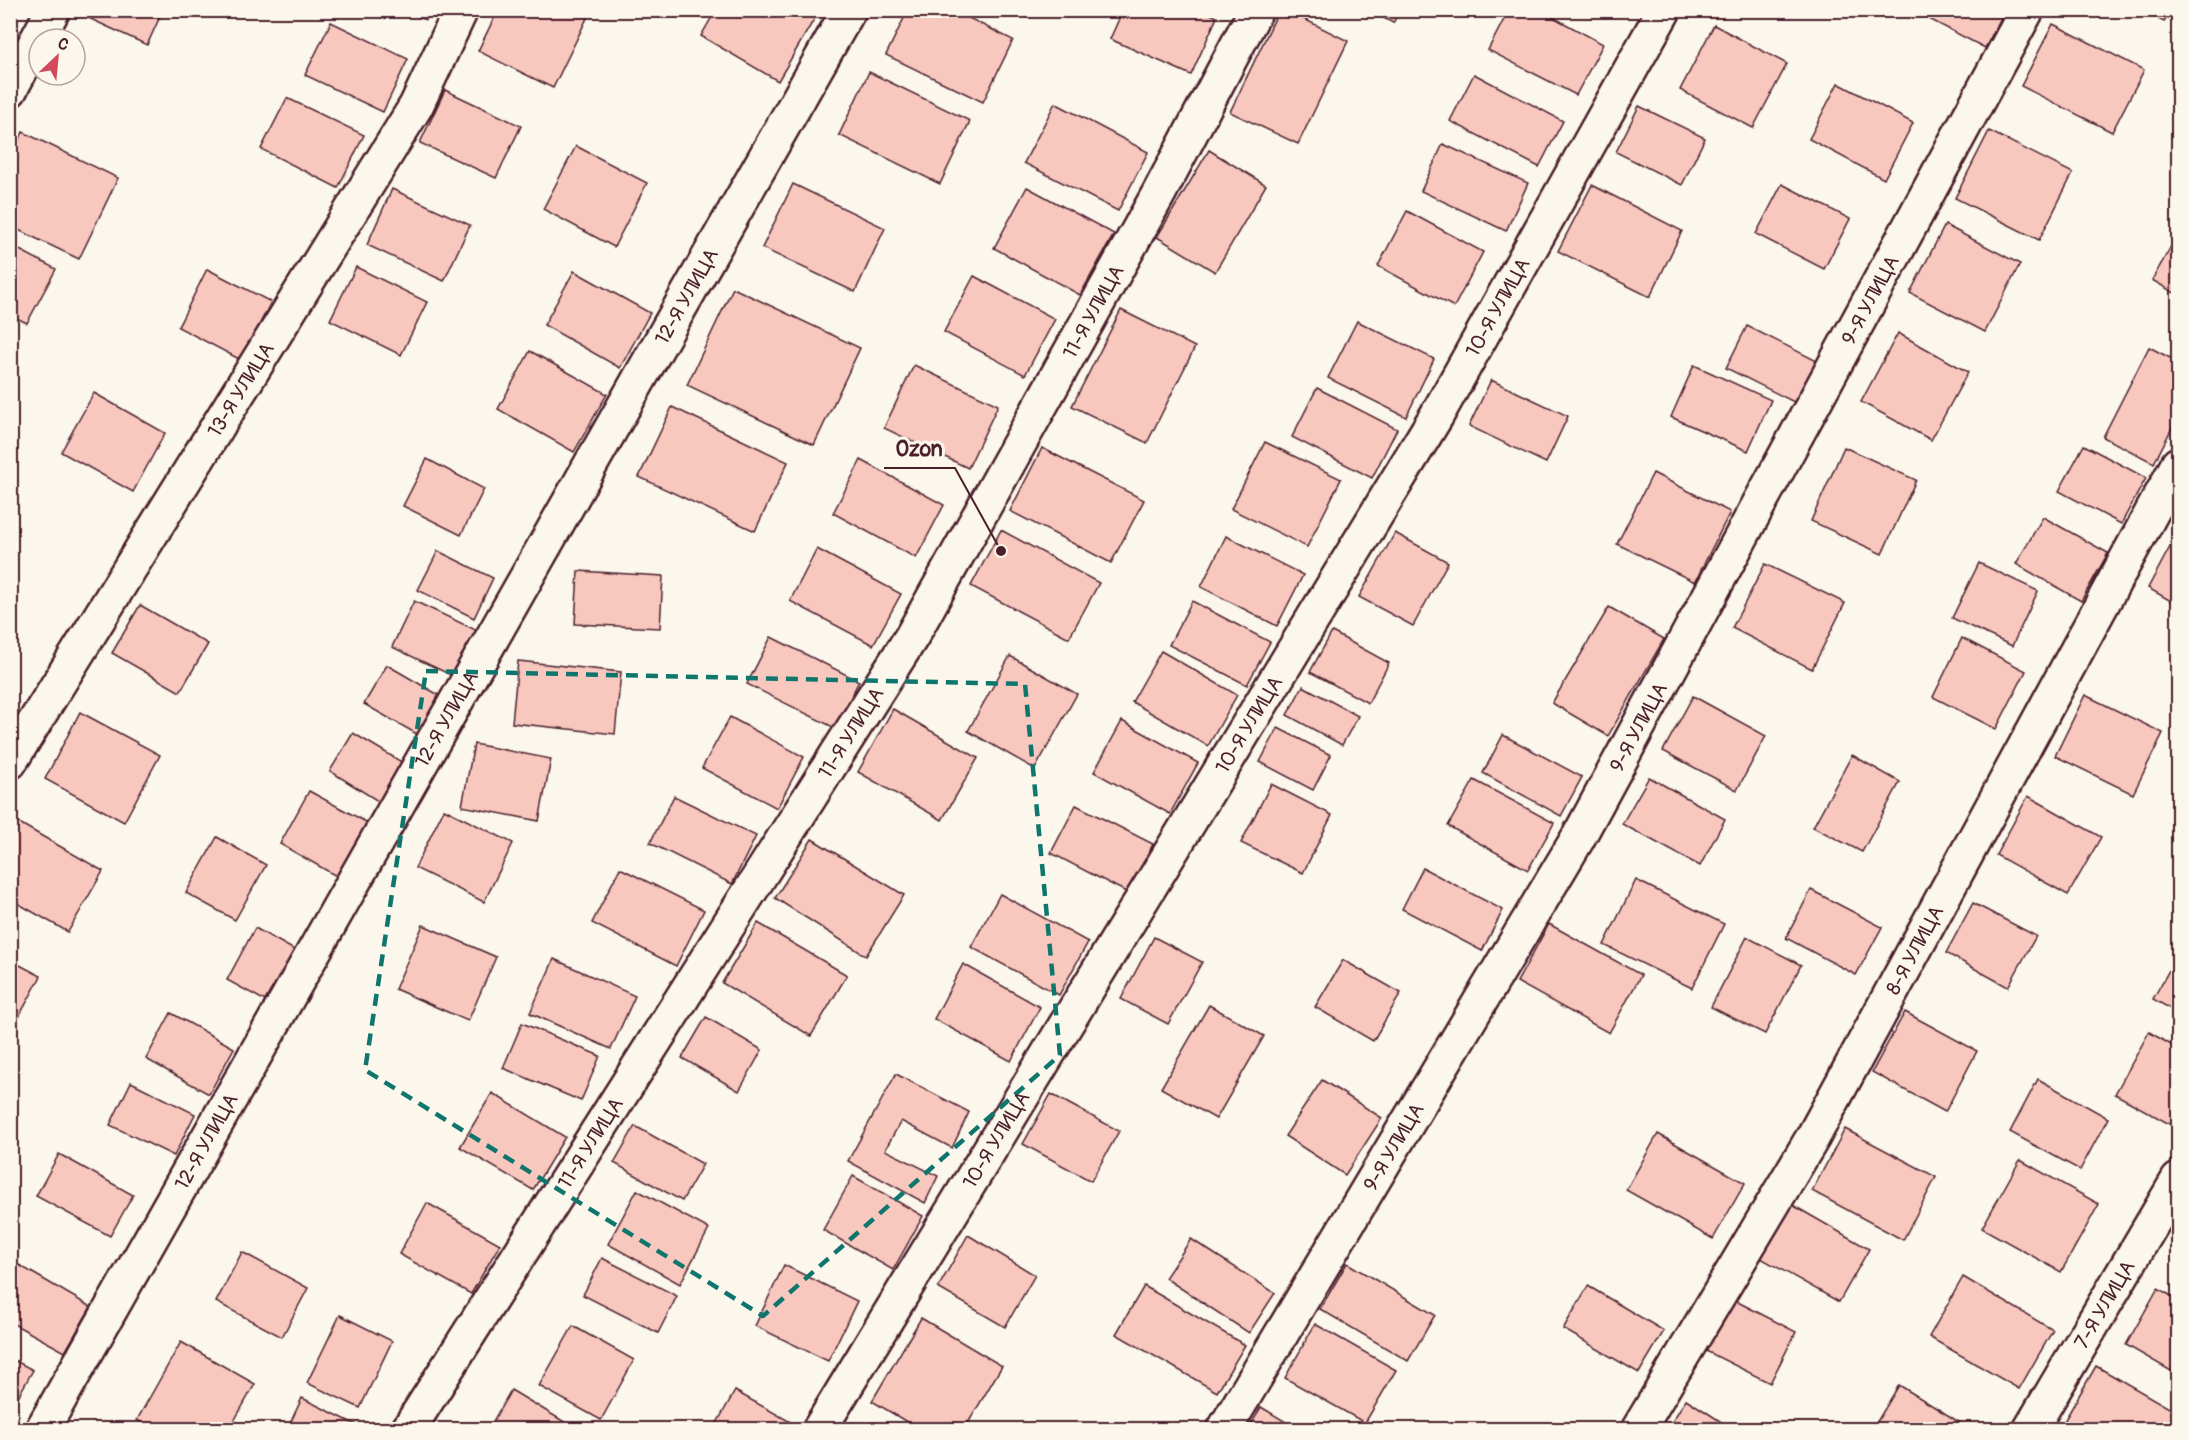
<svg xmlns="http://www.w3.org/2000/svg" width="2189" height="1440" font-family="Pangolin,sans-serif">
  <rect width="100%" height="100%" fill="#fbf7ec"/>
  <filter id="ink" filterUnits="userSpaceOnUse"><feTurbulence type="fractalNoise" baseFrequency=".0167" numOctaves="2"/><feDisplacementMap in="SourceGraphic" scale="12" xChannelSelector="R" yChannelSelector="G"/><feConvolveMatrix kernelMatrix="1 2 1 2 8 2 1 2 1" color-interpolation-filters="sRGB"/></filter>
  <g filter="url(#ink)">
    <g fill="#f8c8bf" stroke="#4a1f2b" stroke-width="1.5">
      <polygon points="81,10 163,10 147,45 80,14"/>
      <polygon points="406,10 430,10 425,20"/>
      <polygon points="498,10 577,10 588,16 553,88 478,51"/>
      <polygon points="716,10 807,10 816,16 778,81 701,36"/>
      <polygon points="908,10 953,10 1013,40 983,102 886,55"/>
      <polygon points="1123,10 1203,10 1217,17 1191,75 1110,39"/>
      <polygon points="1279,10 1286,10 1348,41 1298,144 1230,112"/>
      <polygon points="1369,10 1400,10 1393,23"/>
      <polygon points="1509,10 1540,10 1603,44 1576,95 1488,50"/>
      <polygon points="1933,10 2005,10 1985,48 1929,19"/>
      <polygon points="2141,10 2170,10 2164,22"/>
      <polygon points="331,22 408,59 383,112 305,75"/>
      <polygon points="2053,24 2144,70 2112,132 2021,86"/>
      <polygon points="1714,25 1787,64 1753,128 1680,90"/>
      <polygon points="869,72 970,121 940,184 839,135"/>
      <polygon points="1474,74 1563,121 1539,167 1450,121"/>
      <polygon points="1838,83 1913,123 1884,179 1809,139"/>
      <polygon points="445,90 521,126 496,178 420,143"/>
      <polygon points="287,98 364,135 338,188 261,149"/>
      <polygon points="1055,103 1148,152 1118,211 1024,163"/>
      <polygon points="1639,106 1705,138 1682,185 1616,152"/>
      <polygon points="1989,131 2073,173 2039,240 1955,198"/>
      <polygon points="23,132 118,178 79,259 10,226 10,159"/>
      <polygon points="1443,144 1528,183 1506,231 1421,191"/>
      <polygon points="576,146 647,183 614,247 543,209"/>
      <polygon points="1209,150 1266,185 1215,272 1157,237"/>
      <polygon points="793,184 885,228 855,292 762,248"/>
      <polygon points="1782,184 1850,219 1824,269 1756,234"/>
      <polygon points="1592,185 1682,231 1650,297 1558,251"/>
      <polygon points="1027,187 1114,234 1080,295 994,248"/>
      <polygon points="392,189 470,225 444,281 367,245"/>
      <polygon points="1407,211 1483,252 1454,307 1378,266"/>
      <polygon points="1945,225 2020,264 1985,332 1910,293"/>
      <polygon points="2178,234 2178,295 2152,280"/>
      <polygon points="10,245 56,269 27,323 10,315"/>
      <polygon points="356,267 427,302 401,355 330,320"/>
      <polygon points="207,269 271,302 241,360 178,327"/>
      <polygon points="574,271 650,313 620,368 544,325"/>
      <polygon points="974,276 1055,319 1025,375 944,332"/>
      <polygon points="733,288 860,348 814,445 687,385"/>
      <polygon points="1121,310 1195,347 1147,443 1072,406"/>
      <polygon points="1357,321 1434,359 1406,417 1328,378"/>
      <polygon points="1747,326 1819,362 1798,404 1726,368"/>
      <polygon points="1898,333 1968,372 1931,440 1861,402"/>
      <polygon points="2149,347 2178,362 2178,416 2154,463 2103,437"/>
      <polygon points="530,351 607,394 574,452 498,409"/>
      <polygon points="914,365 998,405 968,468 884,428"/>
      <polygon points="1694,365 1771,400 1748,451 1671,417"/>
      <polygon points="1491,380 1568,416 1546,463 1469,426"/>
      <polygon points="1317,388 1397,429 1372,478 1292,437"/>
      <polygon points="94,393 165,433 133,492 61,452"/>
      <polygon points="672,407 788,462 755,531 639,477"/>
      <polygon points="1265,442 1341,479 1307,547 1231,509"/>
      <polygon points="2084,445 2146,478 2121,524 2059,491"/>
      <polygon points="1844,447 1916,480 1882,554 1811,521"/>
      <polygon points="1042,448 1144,500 1111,563 1010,511"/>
      <polygon points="427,459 484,489 461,535 403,506"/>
      <polygon points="861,460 944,505 916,558 833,513"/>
      <polygon points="1653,473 1730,512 1695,582 1617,544"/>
      <polygon points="2043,517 2108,553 2081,601 2016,564"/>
      <polygon points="1001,530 1099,583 1069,638 971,586"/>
      <polygon points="2178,532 2178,605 2148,588"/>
      <polygon points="1395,533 1448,562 1413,626 1359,597"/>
      <polygon points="1226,536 1303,575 1277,626 1201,587"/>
      <polygon points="817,549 901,594 873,645 790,601"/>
      <polygon points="438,551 493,578 474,618 418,590"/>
      <polygon points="1979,563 2038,591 2012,646 1952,618"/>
      <polygon points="1765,564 1845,603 1812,669 1732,628"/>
      <polygon points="578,571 663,576 660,628 575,624"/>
      <polygon points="414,601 478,631 455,677 392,647"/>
      <polygon points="1192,601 1270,642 1247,685 1169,645"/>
      <polygon points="140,605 208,644 180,692 112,653"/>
      <polygon points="1609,607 1664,639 1608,736 1552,703"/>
      <polygon points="1332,632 1389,663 1368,703 1310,672"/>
      <polygon points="771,637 859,681 835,728 747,684"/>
      <polygon points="1962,638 2026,671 1996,729 1933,697"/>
      <polygon points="1161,651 1237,695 1208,746 1132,702"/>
      <polygon points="1010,656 1077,694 1035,769 968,731"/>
      <polygon points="518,661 621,672 615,734 512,723"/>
      <polygon points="387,665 444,698 422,737 364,704"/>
      <polygon points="1303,686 1358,716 1342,745 1287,715"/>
      <polygon points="2085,695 2163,733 2133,794 2055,756"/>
      <polygon points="1693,696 1766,736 1737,790 1663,751"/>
      <polygon points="893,709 978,758 942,820 858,772"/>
      <polygon points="80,712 160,755 124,822 45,779"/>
      <polygon points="730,717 804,757 777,808 702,768"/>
      <polygon points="1122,721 1198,763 1170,814 1094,772"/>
      <polygon points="1278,728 1331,755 1313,790 1260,762"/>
      <polygon points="353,733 405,764 381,803 330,771"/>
      <polygon points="1503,735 1582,777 1561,816 1483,773"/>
      <polygon points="474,744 551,759 539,821 462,806"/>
      <polygon points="1852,755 1900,782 1862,852 1813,827"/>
      <polygon points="1649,777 1725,819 1700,866 1622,824"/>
      <polygon points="1474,780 1554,823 1528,870 1448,826"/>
      <polygon points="1271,784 1332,815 1303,873 1241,843"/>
      <polygon points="309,791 368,823 338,877 280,844"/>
      <polygon points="674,796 756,836 732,884 650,843"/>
      <polygon points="2028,796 2101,837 2068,895 1996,855"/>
      <polygon points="1076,805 1153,844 1128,893 1051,853"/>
      <polygon points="444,809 513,843 484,902 415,868"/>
      <polygon points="14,820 103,871 68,932 10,899 10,827"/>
      <polygon points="217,837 266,865 235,920 186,893"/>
      <polygon points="812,839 904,895 866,956 775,898"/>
      <polygon points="620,868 704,910 676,966 592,923"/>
      <polygon points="1423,868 1503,910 1482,951 1402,909"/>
      <polygon points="1636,880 1724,924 1692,988 1604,945"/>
      <polygon points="1811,890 1882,927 1856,975 1786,938"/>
      <polygon points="1000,894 1088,942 1059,995 971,947"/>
      <polygon points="1973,903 2036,936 2008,987 1946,953"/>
      <polygon points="758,923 847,975 811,1036 722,983"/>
      <polygon points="1549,924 1641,975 1609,1033 1517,982"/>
      <polygon points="423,925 496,957 468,1021 395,989"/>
      <polygon points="255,928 298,952 269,1003 227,980"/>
      <polygon points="1154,937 1202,962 1168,1024 1121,999"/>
      <polygon points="1747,937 1801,965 1765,1034 1711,1007"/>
      <polygon points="2178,954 2178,1013 2153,999"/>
      <polygon points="554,959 635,996 611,1049 530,1013"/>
      <polygon points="10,960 41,976 10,1033"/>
      <polygon points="1343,960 1401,993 1373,1041 1315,1007"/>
      <polygon points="963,964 1040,1007 1011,1061 934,1019"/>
      <polygon points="1209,1005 1264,1036 1216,1119 1161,1088"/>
      <polygon points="1905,1012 1977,1051 1945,1112 1872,1072"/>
      <polygon points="171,1013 234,1048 209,1094 146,1059"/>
      <polygon points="706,1017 762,1050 739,1091 682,1058"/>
      <polygon points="522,1023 600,1056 581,1101 503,1068"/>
      <polygon points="2149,1032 2178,1049 2178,1117 2173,1126 2115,1094"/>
      <polygon points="896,1074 969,1112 952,1148 901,1121 885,1150 938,1176 925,1203 848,1161"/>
      <polygon points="2038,1079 2108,1118 2080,1170 2010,1132"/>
      <polygon points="1322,1080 1382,1118 1345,1175 1285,1136"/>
      <polygon points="131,1082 195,1114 174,1156 110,1125"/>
      <polygon points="492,1093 565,1137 533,1190 460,1147"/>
      <polygon points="1051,1094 1119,1131 1091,1181 1023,1144"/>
      <polygon points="635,1126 703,1164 682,1201 614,1163"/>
      <polygon points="1845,1129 1936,1177 1903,1240 1812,1191"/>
      <polygon points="1658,1134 1745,1183 1713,1239 1626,1190"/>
      <polygon points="59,1154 133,1195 110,1236 36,1196"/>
      <polygon points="2020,1160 2099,1204 2061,1272 1982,1228"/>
      <polygon points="853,1176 923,1216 893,1270 823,1230"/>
      <polygon points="637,1190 709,1229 680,1284 608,1244"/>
      <polygon points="427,1203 500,1244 471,1294 399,1254"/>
      <polygon points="1789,1203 1869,1249 1839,1302 1759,1257"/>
      <polygon points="968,1235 1035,1275 1005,1327 938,1288"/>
      <polygon points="1191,1239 1275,1293 1249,1333 1165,1278"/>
      <polygon points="242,1252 308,1288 282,1337 216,1302"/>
      <polygon points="602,1258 677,1296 658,1333 583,1295"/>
      <polygon points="1347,1263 1435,1315 1408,1361 1320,1309"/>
      <polygon points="19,1265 91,1307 65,1352 10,1322 10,1280"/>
      <polygon points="784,1265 857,1301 828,1361 755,1326"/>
      <polygon points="1963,1277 2053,1330 2019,1389 1929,1337"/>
      <polygon points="1144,1286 1245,1345 1217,1392 1116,1334"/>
      <polygon points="1588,1286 1664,1331 1639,1373 1563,1329"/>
      <polygon points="2158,1288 2178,1300 2178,1375 2126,1345"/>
      <polygon points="1730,1298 1796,1332 1770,1383 1704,1350"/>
      <polygon points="340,1315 392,1341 360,1408 307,1383"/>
      <polygon points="921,1318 1002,1366 964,1430 920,1430 872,1401"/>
      <polygon points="1315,1324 1396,1370 1365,1423 1285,1378"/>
      <polygon points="573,1326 634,1360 601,1420 539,1386"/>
      <polygon points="181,1342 255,1384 229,1430 154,1430 137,1420"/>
      <polygon points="10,1358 33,1370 10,1411"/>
      <polygon points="2096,1366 2178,1413 2172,1430 2059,1430"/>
      <polygon points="1899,1385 1972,1430 1872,1430"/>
      <polygon points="511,1390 578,1430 488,1430"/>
      <polygon points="735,1391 796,1425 793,1430 713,1430"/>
      <polygon points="302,1398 361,1427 359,1430 287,1430"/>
      <polygon points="1686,1399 1734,1430 1667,1430"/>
      <polygon points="1261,1407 1299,1430 1248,1430"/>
      <polygon points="1486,1422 1500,1430 1482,1430"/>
    </g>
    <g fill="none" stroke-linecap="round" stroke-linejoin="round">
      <defs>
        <g id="minor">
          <polyline points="10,90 53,10"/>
          <path id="s1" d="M10,762L416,106L461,10"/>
          <path id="s2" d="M42,1430L849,10"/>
          <path id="s3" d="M408,1430L912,636L1158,195L1256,10"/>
          <path id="s4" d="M819,1430L1437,415L1664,10"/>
          <path id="s5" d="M1224,1430L1578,838L2027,10"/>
          <path id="s6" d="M1638,1430L1813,1137L2178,464"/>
          <path id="s7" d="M2030,1430L2178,1180"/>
        </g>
      </defs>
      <use href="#minor" stroke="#4a1f2b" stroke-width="38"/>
      <use href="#minor" stroke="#fbf7ec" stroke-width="33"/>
    </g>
  </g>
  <path fill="none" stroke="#0f766e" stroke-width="4.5" stroke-dasharray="12 8" stroke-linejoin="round" d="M426,671L1025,684L1060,1055L763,1316L365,1070Z"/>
  <g text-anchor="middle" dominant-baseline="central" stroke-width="6" stroke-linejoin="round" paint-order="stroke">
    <g font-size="20" fill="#4a1f2b" stroke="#fbf7ec">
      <text stroke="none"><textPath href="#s2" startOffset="1304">12-Я УЛИЦА</textPath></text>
      <text stroke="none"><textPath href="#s5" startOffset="1302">9-Я УЛИЦА</textPath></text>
      <text stroke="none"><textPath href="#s4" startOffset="1312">10-Я УЛИЦА</textPath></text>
      <text stroke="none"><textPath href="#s3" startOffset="1312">11-Я УЛИЦА</textPath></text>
      <text stroke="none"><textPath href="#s1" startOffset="438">13-Я УЛИЦА</textPath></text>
      <text stroke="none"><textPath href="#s2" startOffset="818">12-Я УЛИЦА</textPath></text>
      <text stroke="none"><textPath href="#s4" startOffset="826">10-Я УЛИЦА</textPath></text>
      <text stroke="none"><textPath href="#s5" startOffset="816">9-Я УЛИЦА</textPath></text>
      <text stroke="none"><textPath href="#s3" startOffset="826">11-Я УЛИЦА</textPath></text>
      <text stroke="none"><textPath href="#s6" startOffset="554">8-Я УЛИЦА</textPath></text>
      <text stroke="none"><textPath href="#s4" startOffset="340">10-Я УЛИЦА</textPath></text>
      <text stroke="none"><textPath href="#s3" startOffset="340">11-Я УЛИЦА</textPath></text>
      <text stroke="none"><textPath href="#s2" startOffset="332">12-Я УЛИЦА</textPath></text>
      <text stroke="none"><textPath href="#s5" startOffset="330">9-Я УЛИЦА</textPath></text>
      <text stroke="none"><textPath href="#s7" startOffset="146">7-Я УЛИЦА</textPath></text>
    </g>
  </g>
  <path fill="none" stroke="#4a1f2b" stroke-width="2" d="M1001 551L955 468H884"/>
  <circle fill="#4a1f2b" stroke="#fbf7ec" stroke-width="2" cx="1001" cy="551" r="6"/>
  <g font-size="21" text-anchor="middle" font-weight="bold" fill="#4a1f2b" stroke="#fbf7ec" stroke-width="6" stroke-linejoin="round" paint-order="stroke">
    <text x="919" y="456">Ozon</text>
  </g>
  <rect width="2189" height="1440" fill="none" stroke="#fbf7ec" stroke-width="36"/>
  <rect x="18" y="18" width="2153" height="1404" fill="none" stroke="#4a1f2b" stroke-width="2" filter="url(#ink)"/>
  <g transform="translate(57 57) rotate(26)"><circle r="28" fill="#fbf7ec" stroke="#b4a19f" stroke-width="1.5"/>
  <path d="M0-4.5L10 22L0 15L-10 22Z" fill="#d1495b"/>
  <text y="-9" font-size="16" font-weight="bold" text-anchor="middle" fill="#4a1f2b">С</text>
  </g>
</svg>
